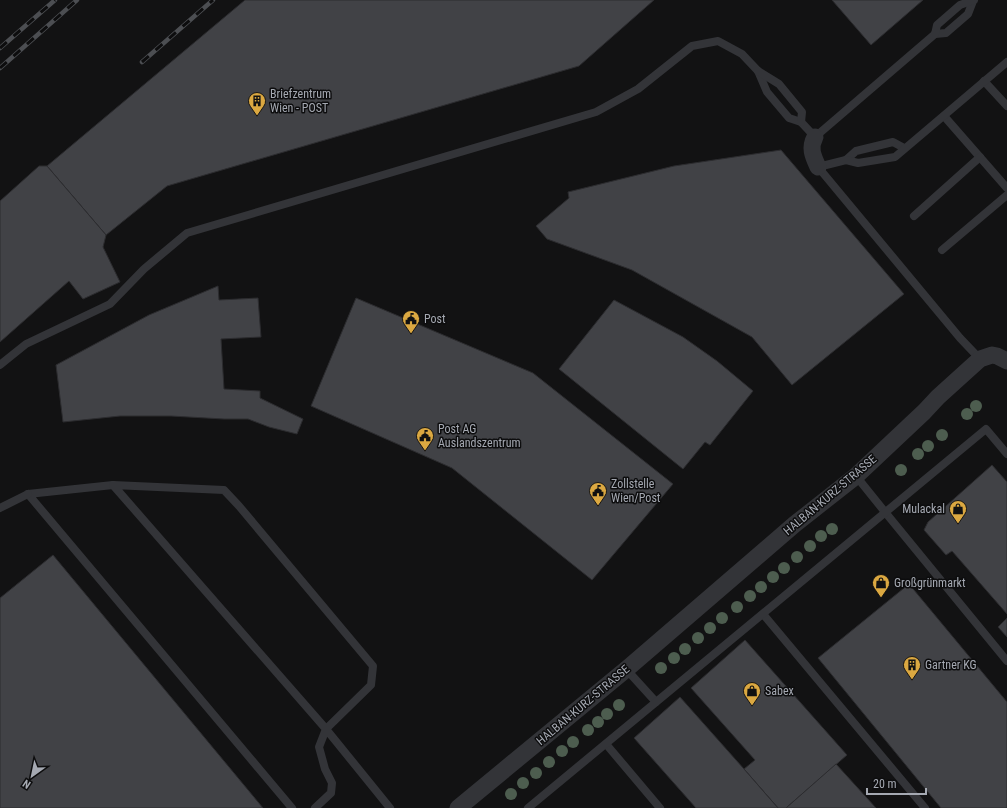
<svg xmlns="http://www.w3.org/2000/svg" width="1007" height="808" font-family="'Roboto Condensed',sans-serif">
  <rect width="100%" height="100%" fill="#121213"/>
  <g fill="#414246" stroke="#2c2c2f">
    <polygon points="245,0 654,0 579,66 167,186 106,235 47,166"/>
    <polygon points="832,0 923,0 871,45"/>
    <polygon points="781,150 904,294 792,385 752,337 632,270 547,239 536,226 569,198 568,192 674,166"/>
    <polygon points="39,166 47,166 106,235 103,247 120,282 83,299 69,281 0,342 0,201"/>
    <polygon points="218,286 219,300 258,298 261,337 221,339 224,389 260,391 260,398 303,419 297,434 269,427 248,419 224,419 171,416 120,416 63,422 56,365 149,315"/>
    <polygon points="356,298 533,373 673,484 592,580 452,468 311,406"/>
    <polygon points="614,300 683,337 717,361 753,391 710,445 705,442 683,469 559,369"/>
    <polygon points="992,465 1007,482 1007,614 952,551 946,555 924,530 928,522"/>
    <polygon points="53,555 263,808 0,808 0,598"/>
    <polygon points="909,584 1007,702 1007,808 941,808 818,658"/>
    <polygon points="1007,618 1007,637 998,627"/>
    <polygon points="745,640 847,755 786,808 778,808 744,769 755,760 691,688"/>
    <polygon points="680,697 744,769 778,808 696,808 634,738"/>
    <polygon points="836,764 876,808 786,808"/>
  </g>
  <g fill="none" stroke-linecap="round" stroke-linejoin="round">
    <g stroke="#333438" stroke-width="8">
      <polyline points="935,34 946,33 968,14 973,1"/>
      <polyline points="758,71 767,92 789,118 801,122 815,137 935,34 937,25 960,5 974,0"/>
      <polyline points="984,81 1007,106"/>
      <polyline points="944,116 1007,188"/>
      <polyline points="846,160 856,151 893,142 904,148"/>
      <polyline points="914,216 980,157"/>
      <polyline points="942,250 1007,195"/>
      <polyline points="980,359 960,338 818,167 846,160 858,163 895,157 1007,62"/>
      <polyline points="0,365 26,344 110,304 144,269 187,233 596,112 638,89 692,46 718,41 742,54 758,71 779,84 802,112 801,122"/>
      <polyline points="856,476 885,512 1007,661"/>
      <polyline points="113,485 28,494 292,808"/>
      <polyline points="0,508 28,494"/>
      <polyline points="763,614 925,808"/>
      <polyline points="626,669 656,702"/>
      <polyline points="606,744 660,808"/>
      <polyline points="315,808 331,793 332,783 325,769 319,747 326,729 371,685 373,666 239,506 224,490 113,485 326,729 390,808"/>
      <polyline points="528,808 986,429 1007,454"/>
    </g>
    <g stroke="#333438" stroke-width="17">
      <path d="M815,137C809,148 813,156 818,167"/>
      <polyline points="458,808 629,667 795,524 856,476 924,412 938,397 980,359 992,355 997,356 1007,361"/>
    </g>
    <defs>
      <g id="rail">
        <polyline points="0,48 55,0"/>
        <polyline points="142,62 213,0"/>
        <polyline points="0,68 77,0"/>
      </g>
    </defs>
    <use href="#rail" stroke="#4c4e52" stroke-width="4.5"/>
    <use href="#rail" stroke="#0d0d0e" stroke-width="3" stroke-dasharray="9" stroke-linecap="butt"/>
  </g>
  <g fill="#4d5d4f">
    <circle cx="976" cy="406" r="6"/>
    <circle cx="967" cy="414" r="6"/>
    <circle cx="942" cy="435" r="6"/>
    <circle cx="928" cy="446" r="6"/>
    <circle cx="918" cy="454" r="6"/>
    <circle cx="901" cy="470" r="6"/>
    <circle cx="832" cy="529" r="6"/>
    <circle cx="821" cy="536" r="6"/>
    <circle cx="810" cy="546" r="6"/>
    <circle cx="797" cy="557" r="6"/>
    <circle cx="784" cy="568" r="6"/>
    <circle cx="773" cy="577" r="6"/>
    <circle cx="761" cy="587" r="6"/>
    <circle cx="750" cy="596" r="6"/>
    <circle cx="737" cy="607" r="6"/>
    <circle cx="722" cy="618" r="6"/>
    <circle cx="710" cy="628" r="6"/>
    <circle cx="698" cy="638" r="6"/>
    <circle cx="685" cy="649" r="6"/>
    <circle cx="674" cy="658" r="6"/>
    <circle cx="661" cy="668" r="6"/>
    <circle cx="619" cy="705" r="6"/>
    <circle cx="607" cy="714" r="6"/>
    <circle cx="598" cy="722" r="6"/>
    <circle cx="588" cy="730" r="6"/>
    <circle cx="573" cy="742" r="6"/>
    <circle cx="562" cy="751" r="6"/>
    <circle cx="549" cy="762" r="6"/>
    <circle cx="536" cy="773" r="6"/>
    <circle cx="523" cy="783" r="6"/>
    <circle cx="511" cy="794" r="6"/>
  </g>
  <defs>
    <symbol id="building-pin" viewBox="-11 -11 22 30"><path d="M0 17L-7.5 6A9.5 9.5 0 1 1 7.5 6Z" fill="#dba841" stroke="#0d0d0e"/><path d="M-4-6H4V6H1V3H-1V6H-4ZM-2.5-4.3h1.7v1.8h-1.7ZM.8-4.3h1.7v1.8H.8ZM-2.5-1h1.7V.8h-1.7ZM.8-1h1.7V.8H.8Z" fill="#111"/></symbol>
    <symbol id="civic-pin" viewBox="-11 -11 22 30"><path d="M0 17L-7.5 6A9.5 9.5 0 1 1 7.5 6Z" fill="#dba841" stroke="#0d0d0e"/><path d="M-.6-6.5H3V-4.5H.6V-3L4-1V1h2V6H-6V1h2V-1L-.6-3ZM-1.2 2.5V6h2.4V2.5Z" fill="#111"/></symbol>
    <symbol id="shop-pin" viewBox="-11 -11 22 30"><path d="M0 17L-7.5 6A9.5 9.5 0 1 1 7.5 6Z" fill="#dba841" stroke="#0d0d0e"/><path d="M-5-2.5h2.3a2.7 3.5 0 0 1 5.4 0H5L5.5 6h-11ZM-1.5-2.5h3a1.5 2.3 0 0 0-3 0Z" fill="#111"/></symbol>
  </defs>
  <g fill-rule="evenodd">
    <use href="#building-pin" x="247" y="91" width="20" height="27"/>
    <use href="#civic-pin" x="401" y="309" width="20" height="27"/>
    <use href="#civic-pin" x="415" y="426" width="20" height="27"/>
    <use href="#civic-pin" x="588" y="481" width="20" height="27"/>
    <use href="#shop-pin" x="948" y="499" width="20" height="27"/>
    <use href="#shop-pin" x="871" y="573" width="20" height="27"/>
    <use href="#building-pin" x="902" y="655" width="20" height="27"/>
    <use href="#shop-pin" x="742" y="681" width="20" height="27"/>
  </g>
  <g text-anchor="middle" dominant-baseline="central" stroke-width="3" stroke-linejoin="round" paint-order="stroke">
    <g font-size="12" fill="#a5a9b2" stroke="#0d0d0e" text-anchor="start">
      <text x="270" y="94">Briefzentrum<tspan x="270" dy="14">Wien - POST</tspan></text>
      <text x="424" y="319">Post</text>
      <text x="438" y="429">Post AG<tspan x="438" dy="14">Auslandszentrum</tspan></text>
      <text x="611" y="484">Zollstelle<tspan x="611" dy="14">Wien/Post</tspan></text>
      <text x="945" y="509" text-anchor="end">Mulackal</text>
      <text x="894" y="583">Großgrünmarkt</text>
      <text x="925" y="665">Gartner KG</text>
      <text x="765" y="691">Sabex</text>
    </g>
    <g font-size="12" fill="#a5a9b2" stroke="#0d0d0e">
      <text transform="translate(830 495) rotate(-40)">HALBAN-KURZ-STRASSE</text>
      <text transform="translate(583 705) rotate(-40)">HALBAN-KURZ-STRASSE</text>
    </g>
  </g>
  <g transform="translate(32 776) rotate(213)" stroke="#0d0d0e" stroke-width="3" paint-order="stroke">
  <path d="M0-3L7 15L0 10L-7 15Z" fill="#a5a9b2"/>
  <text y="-6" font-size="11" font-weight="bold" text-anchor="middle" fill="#a5a9b2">N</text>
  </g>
  <path d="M867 788v6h59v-6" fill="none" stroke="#a5a9b2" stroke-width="2"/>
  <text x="873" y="788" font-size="12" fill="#a5a9b2" stroke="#0d0d0e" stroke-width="3" paint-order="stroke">20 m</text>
</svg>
